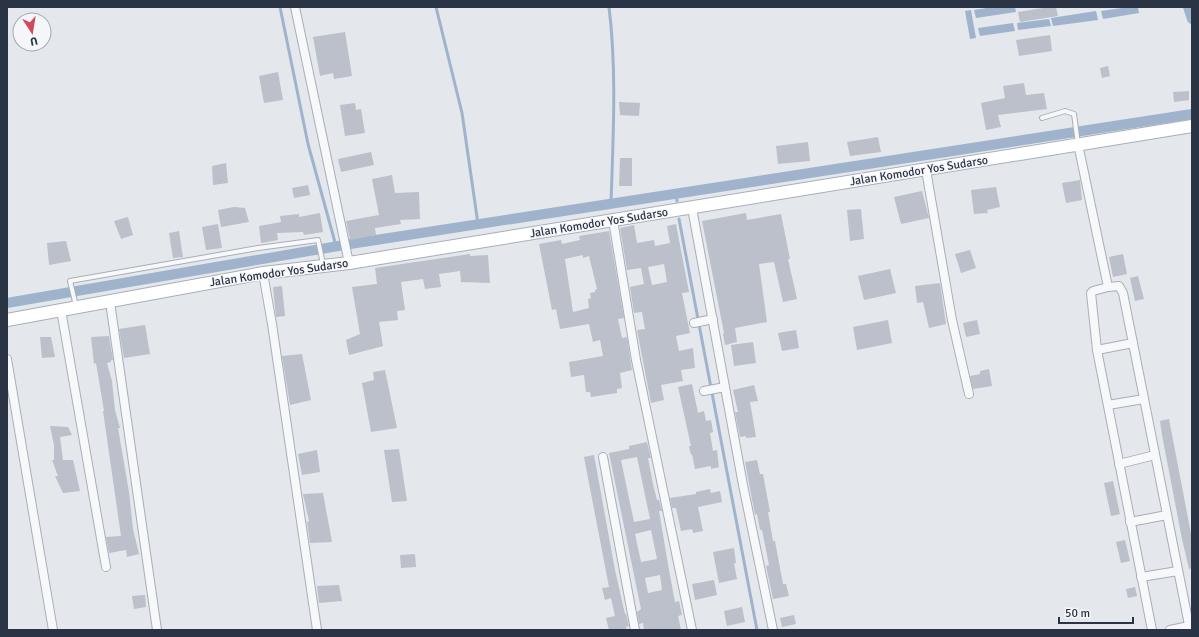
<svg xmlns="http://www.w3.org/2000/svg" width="1199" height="637" font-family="Signika,sans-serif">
  <rect width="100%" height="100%" fill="#e4e7ec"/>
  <g fill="#9fb4cc">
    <polygon points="993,7 1015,7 1016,12 976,18 974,10"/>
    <polygon points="1129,7 1138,7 1139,13 1103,19 1101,11"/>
    <polygon points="971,10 976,38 970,39 965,11"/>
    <polygon points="1096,11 1098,20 1053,26 1051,18"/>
    <polygon points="1049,19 1051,26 1018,30 1017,23"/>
    <polygon points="1013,23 1015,31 980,36 978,28"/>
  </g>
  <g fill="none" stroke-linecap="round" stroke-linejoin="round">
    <g stroke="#9fb4cc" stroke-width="3">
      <polyline points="280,7 308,144 336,246"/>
      <polyline points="436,7 462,113 478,224"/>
      <path d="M609,7C617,72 613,138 611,204"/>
      <polyline points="676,194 677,201"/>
      <polyline points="679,219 757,630"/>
    </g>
    <g stroke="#9fb4cc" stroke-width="10">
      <polyline points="1188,7 1192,19"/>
      <polyline points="7,303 350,244 1192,114"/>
    </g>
  </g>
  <g fill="#bbc0ca" fill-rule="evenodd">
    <polygon points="1049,7 1056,7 1058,16 1020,22 1018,12"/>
    <polygon points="345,32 352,76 334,79 333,73 320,76 313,37"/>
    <polygon points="1050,35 1052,51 1019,56 1016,40"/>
    <polygon points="1108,66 1110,76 1102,78 1100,68"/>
    <polygon points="278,72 283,100 264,103 259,76"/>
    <polygon points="1024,83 1026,95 1044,93 1047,109 998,115 1001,127 986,130 981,103 1005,98 1003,86"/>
    <polygon points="1189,91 1189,100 1174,102 1173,92"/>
    <polygon points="619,102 640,103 639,116 620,115"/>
    <polygon points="355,103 356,110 361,109 365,133 345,136 340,105"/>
    <polygon points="878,137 881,152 850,156 847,142"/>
    <polygon points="808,142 810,161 778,164 776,146"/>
    <polygon points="371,152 374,165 341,172 338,159"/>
    <polygon points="620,158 632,158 632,186 619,186"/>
    <polygon points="226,163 228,183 213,185 212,166"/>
    <polygon points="392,175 395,193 419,192 420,219 400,220 401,224 375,228 376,235 350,240 346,221 379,215 372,179"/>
    <polygon points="1080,180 1082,200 1066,203 1062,183"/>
    <polygon points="308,185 310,195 294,198 292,188"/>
    <polygon points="996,187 1000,207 987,210 988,213 974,214 971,190"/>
    <polygon points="922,191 929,218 901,224 894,197"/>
    <polygon points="234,207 245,208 249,222 221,227 218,210"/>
    <polygon points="861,209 864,239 850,241 847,210"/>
    <polygon points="320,213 323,232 304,235 303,232 277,233 278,240 261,243 259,226 281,222 280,216 299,214 299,217"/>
    <polygon points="746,213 747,220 781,214 790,259 788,259 797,299 783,302 774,262 759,264 767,322 735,328 737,342 725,345 723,334 724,333 702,221"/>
    <polygon points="128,217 133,235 121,239 114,221"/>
    <polygon points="218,224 222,248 206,250 202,227"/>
    <path d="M676,224L689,292L682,293L690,333L676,336L679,351L693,348L695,368L681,370L683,381L661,385L664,400L651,403L637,330L645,329L642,312L634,313L630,287L644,284L641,268L627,270L620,228L634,225L637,243L654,240L655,246L670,243L667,226ZM664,264L667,282L652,285L648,267Z"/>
    <polygon points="179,231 183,257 173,258 169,233"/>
    <path d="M609,231L624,318L618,319L622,338L627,337L632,370L620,373L622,388L617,389V393L591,397L590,392H586L584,375L571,377L569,362L603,356L600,340L593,342L589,324L560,329L556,309L552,310L539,244L561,240L562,244L580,240L579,236ZM583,255V258L589,256L597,289L595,290V292L590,293L591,298L588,299L589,308L573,312L565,259Z"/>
    <polygon points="66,241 71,261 49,265 47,243"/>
    <polygon points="970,250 976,268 961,273 955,254"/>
    <polygon points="470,254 470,256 488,255 490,283 461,282 460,271 439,274 441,287 425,289 423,279 401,282 405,310 397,311 398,320 379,322 383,346 349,355 346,340 360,334 352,287 377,284 375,268"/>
    <polygon points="1123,254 1127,274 1113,277 1109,257"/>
    <polygon points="890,269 896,293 864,300 858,276"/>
    <polygon points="1138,276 1144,299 1135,301 1130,278"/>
    <polygon points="940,283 946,324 929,328 923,302 917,303 915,286"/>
    <polygon points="282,286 285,316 276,317 273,287"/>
    <polygon points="888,320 892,343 857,350 853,327"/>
    <polygon points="977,320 980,334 966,337 963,323"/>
    <polygon points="145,325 150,354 124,358 119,329"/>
    <polygon points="796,330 799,348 782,351 778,333"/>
    <polygon points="109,336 113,360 111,360 111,362 107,363 112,381 115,410 120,428 118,428 129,492 133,529 139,554 127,557 126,550 109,553 106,537 121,536 103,411 104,411 96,363 94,364 91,337"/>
    <polygon points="40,337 51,337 55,357 42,358"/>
    <polygon points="753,342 756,363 734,366 731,345"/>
    <polygon points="302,354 311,400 290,405 282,356"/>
    <polygon points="989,369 992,386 973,389 970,376 980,374 980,371"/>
    <polygon points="385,370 397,428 371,432 362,383 374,380 373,372"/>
    <polygon points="692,384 698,413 704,411 706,421 711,420 713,432 710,433 713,451 717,450 719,467 711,469 711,466 695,469 692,454 691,455 689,446 691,446 678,387"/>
    <polygon points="754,385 758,401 750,402 756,437 746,438 746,436 740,437 735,412 738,412 733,390"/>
    <polygon points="1169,419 1192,539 1192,568 1189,569 1182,539 1162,435 1160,421"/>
    <polygon points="50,426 68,427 72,435 60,437 63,460 73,460 80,491 63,493 55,476 58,476 52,460 54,460 54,445"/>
    <path d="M647,442L651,458H648L653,484L657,500H659L662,511H659L669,570L675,602L679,601L682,615L678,616L681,630H644L643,623L639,624L637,612L641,609L609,453L629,449V446ZM637,457L650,519L634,522L621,460ZM651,530L657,559L641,562L635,534ZM660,575L662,590L648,593L645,578Z"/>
    <polygon points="399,449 407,501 392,502 384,450"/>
    <polygon points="317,450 320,472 302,475 298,454"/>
    <polygon points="594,455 615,570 625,614 626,614 629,626 626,627 627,630 609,630 606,618 615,616 611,598 605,600 602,588 609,587 584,457"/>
    <polygon points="757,460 760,474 763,474 770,512 768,512 773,541 775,541 783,584 786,584 789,596 773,599 766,566 769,565 762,530 760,530 757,514 755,515 745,462"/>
    <polygon points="1113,481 1120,514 1111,516 1104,483"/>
    <polygon points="710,489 711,493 720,491 722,502 698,507 703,531 693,533 692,529 681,531 676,508 672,508 670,498 696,494 696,492"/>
    <polygon points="323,493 332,542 310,543 307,522 309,521 303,494"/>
    <polygon points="1125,540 1130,561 1121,563 1116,542"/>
    <polygon points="734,548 736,563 734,563 737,579 719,583 713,552"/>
    <polygon points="415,554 416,567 401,568 400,555"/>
    <polygon points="714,580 717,595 695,600 692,584"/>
    <polygon points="339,585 342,601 319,603 317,586"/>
    <polygon points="1135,587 1137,596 1128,598 1126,589"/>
    <polygon points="145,595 146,607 134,609 132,596"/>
    <polygon points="742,607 745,622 727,626 724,611"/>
    <polygon points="794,615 796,624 782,627 780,618"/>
  </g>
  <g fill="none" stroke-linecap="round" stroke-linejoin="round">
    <defs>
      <g id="lane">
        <polyline points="1042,118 1065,111 1074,114 1078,144"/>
        <polyline points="76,306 70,281 258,248 318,240 323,264"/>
      </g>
      <g id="street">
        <polyline points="295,7 349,263"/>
        <polyline points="1078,144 1108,287 1119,286 1123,293 1190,630"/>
        <polyline points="926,170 952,320 969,394"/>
        <polyline points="692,208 743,485 773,630"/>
        <polyline points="613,220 636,360 692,630"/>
        <polyline points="263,273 272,324 317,630"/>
        <polyline points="1108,287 1093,291 1091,293 1097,350 1152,630"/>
        <polyline points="110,302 157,630"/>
        <polyline points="61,310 106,567"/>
        <polyline points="694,323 713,319"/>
        <polyline points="1097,350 1133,343"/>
        <polyline points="7,359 53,630"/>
        <polyline points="704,391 725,387"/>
        <polyline points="1108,405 1144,399"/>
        <polyline points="603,457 635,630"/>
        <polyline points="1119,464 1155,455"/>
        <polyline points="1130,522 1167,515"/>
        <polyline points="1141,577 1178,571"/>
        <polyline points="1170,630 1189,626"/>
      </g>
      <polyline id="secondary" points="7,320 263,273 349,263 1192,126"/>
    </defs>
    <use href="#lane" stroke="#a9aeb7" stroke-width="6"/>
    <use href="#street" stroke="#a9aeb7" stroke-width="10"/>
    <use href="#secondary" stroke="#a9aeb7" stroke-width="14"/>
    <use href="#lane" stroke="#f7f8fa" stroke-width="4"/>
    <use href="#street" stroke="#f7f8fa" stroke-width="8"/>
    <use href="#secondary" stroke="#fff" stroke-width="12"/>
  </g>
  <g text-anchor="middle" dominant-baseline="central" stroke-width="3" stroke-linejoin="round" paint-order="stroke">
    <g font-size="12" fill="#2b3445" stroke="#f4f6f9">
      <text transform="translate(919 171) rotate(-9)">Jalan Komodor Yos Sudarso</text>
      <text transform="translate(599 223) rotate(-9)">Jalan Komodor Yos Sudarso</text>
      <text transform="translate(279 273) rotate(-8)">Jalan Komodor Yos Sudarso</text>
    </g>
  </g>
  <rect width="1199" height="637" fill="none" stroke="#2b3445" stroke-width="16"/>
  <g transform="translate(32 32) rotate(168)"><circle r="19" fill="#f4f6f9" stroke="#a4a8b1"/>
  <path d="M0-3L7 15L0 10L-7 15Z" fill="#d1495b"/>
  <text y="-6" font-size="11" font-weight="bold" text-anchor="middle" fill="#2b3445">U</text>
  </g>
  <path d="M1059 617v6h74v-6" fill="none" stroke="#2b3445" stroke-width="2"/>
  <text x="1065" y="617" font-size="12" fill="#2b3445" stroke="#f4f6f9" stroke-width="3" paint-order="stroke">50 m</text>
</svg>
